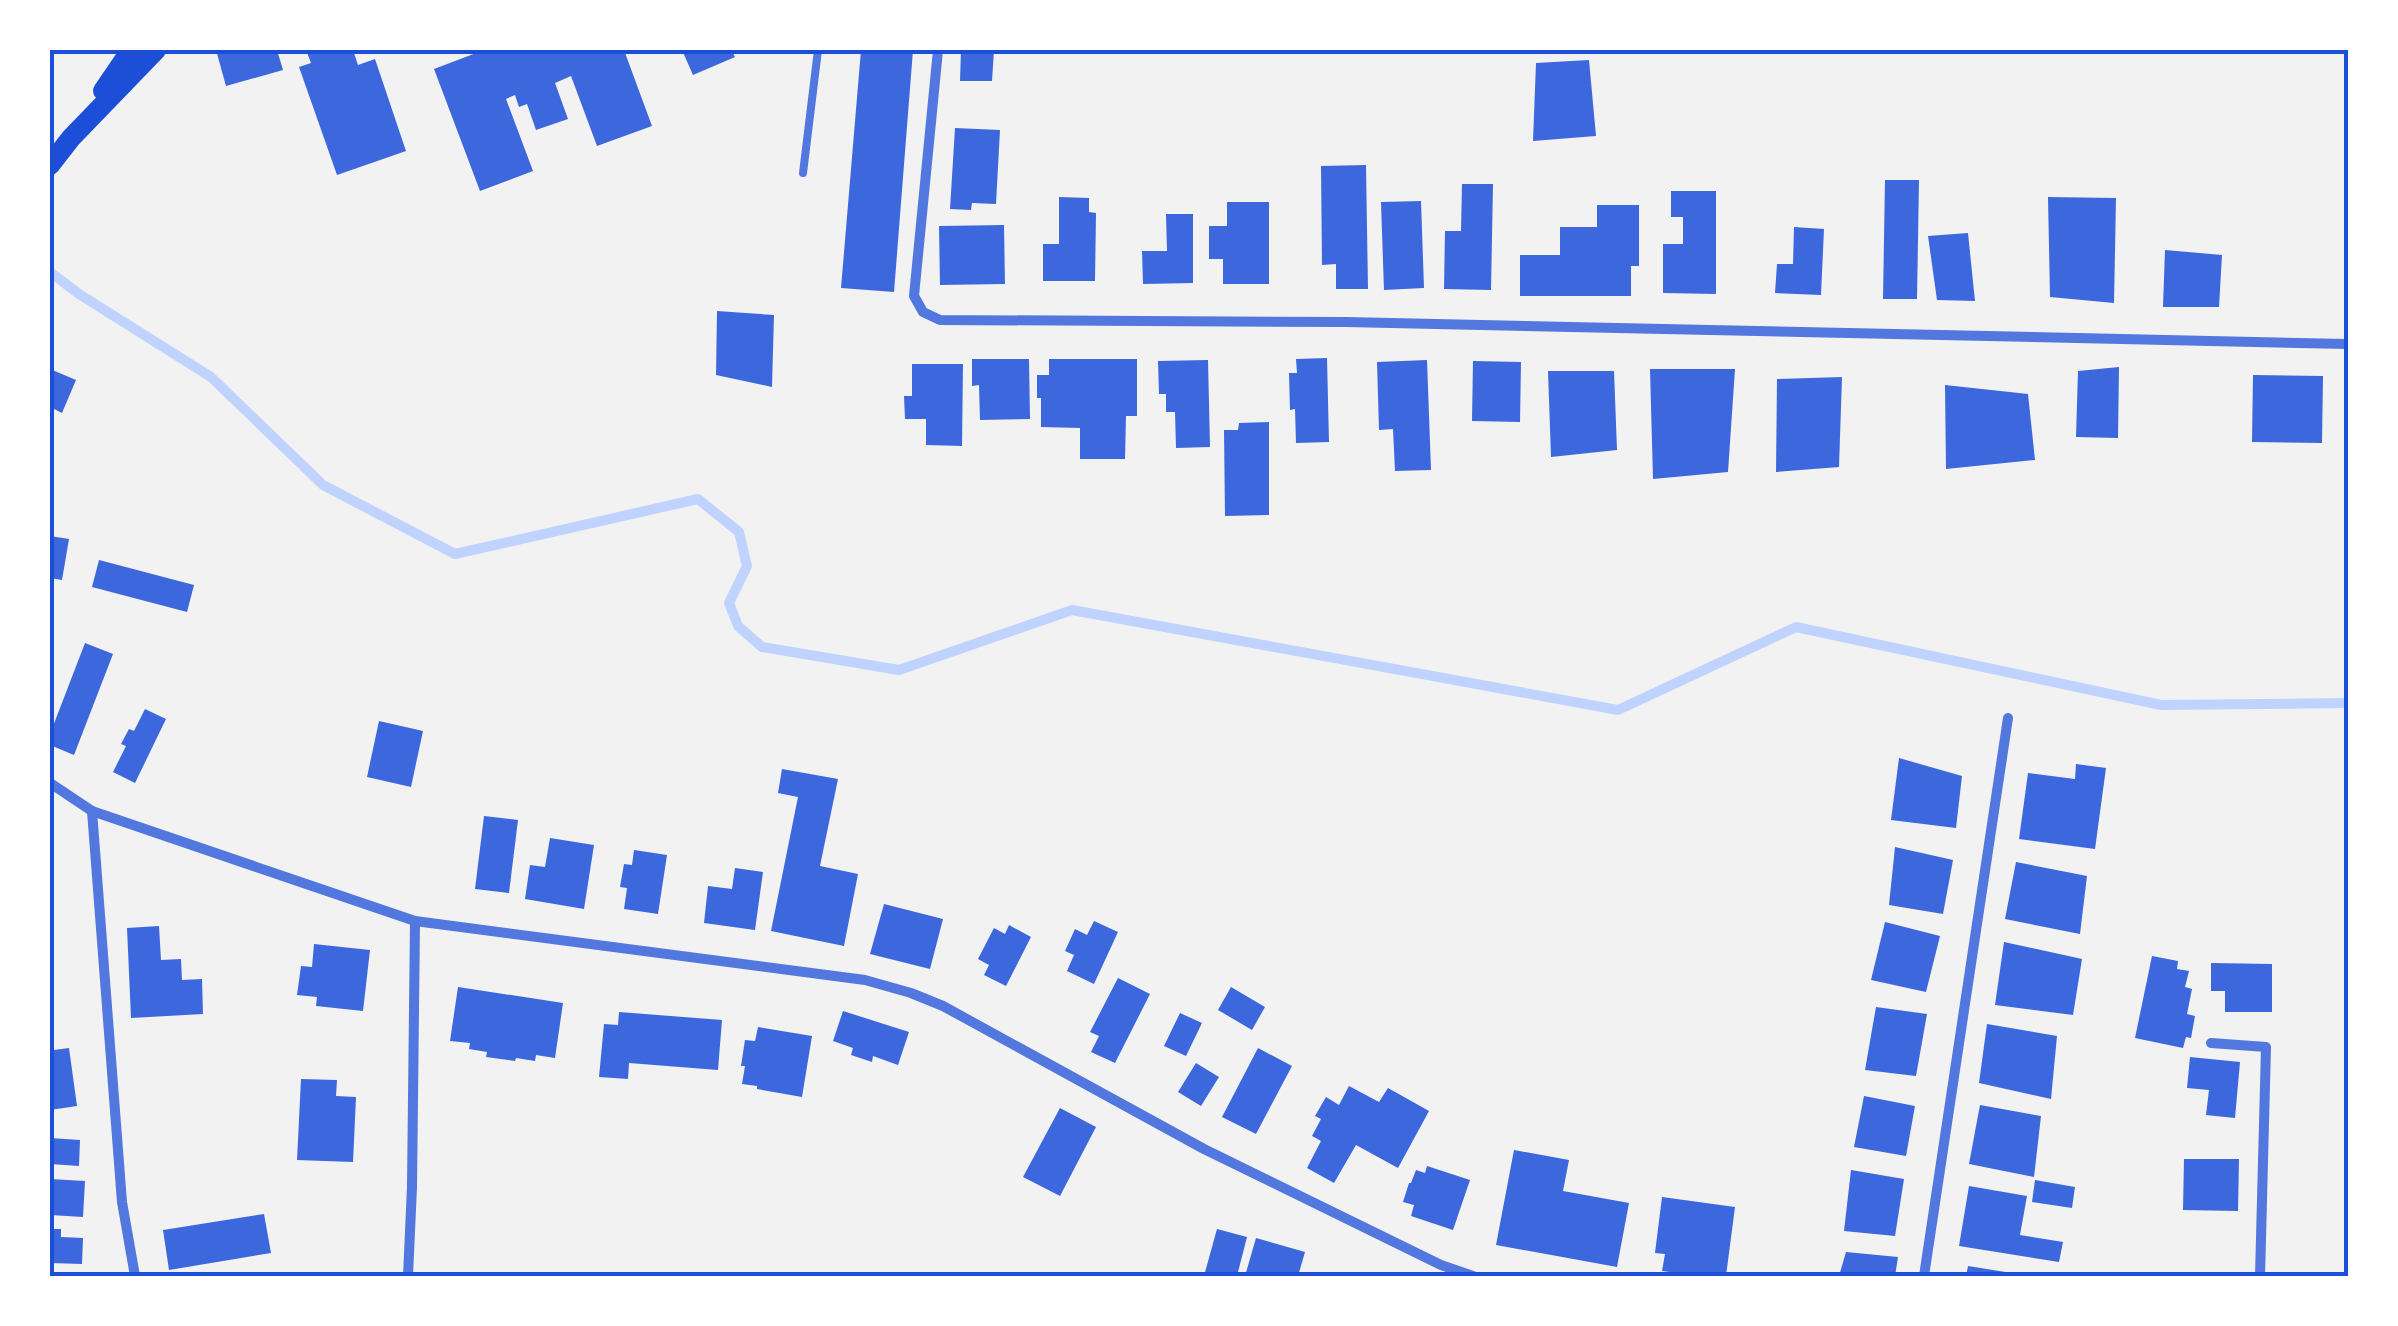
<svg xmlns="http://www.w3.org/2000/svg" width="2398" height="1326" font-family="Raleway,sans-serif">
  <rect width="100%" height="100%" fill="#f2f2f2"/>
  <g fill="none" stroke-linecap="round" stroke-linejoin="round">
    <polyline stroke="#bfd3fe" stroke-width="10" points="50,272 79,294 211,377 323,485 455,554 698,499 739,532 747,566 729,603 738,626 762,647 899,670 1072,610 1618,710 1796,627 2161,705 2348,703"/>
  </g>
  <g fill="#3d67dc">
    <polygon points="216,50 277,50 283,70 226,86"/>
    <polygon points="306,50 353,50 358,65 375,59 406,151 337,175 299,67 311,63"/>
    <polygon points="484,50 624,50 652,126 597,146 571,76 555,83 568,119 536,130 527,104 519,107 515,95 506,99 533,171 480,191 434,69"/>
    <polygon points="682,50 731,50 735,57 693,75"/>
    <polygon points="861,50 913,50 894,292 841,288"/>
    <polygon points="961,50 994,50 992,81 960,81"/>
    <polygon points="1589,60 1596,136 1533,141 1536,63"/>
    <polygon points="955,128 1000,130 996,204 972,203 971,210 950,209"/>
    <polygon points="1366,165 1368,289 1336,289 1336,264 1322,265 1321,166"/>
    <polygon points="1885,180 1919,180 1917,299 1883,299"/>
    <polygon points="1462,184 1493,184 1491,290 1444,289 1445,231 1461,231"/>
    <polygon points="1671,191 1716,191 1716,294 1663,293 1663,244 1683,244 1683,217 1671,217"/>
    <polygon points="1059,197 1089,198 1089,212 1096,213 1095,281 1043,281 1043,244 1059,244"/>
    <polygon points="2048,197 2116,198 2114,303 2050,297"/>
    <polygon points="1421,201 1424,288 1384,290 1381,202"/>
    <polygon points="1227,202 1269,202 1269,284 1223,284 1223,259 1209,259 1209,226 1227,226"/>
    <polygon points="1597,205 1639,205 1639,266 1631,266 1631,296 1520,296 1520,255 1560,255 1560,227 1597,227"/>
    <polygon points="1166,214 1193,214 1193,283 1143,284 1142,251 1167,251"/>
    <polygon points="1004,225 1005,284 940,285 939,226"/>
    <polygon points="1794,227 1824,229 1821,295 1775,293 1777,264 1793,264"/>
    <polygon points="1968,233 1975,301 1937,300 1928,236"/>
    <polygon points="2165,250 2222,255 2219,307 2163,307"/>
    <polygon points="717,311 774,315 772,387 716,375"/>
    <polygon points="1327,358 1329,442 1296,443 1295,409 1290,410 1289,373 1297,373 1296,359"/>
    <polygon points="972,359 1029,359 1030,419 980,420 979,385 972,386"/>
    <polygon points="1049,359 1137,359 1137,416 1126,416 1125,459 1080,459 1080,428 1041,427 1041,398 1037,398 1037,375 1049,375"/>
    <polygon points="1208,360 1210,447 1176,448 1175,412 1166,412 1166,394 1159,394 1158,361"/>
    <polygon points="1427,360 1431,470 1395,471 1393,429 1379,430 1377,362"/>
    <polygon points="1473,361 1521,362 1520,422 1472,421"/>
    <polygon points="912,364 963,364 962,446 926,445 926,419 905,419 904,396 912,396"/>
    <polygon points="2119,367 2118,438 2076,437 2078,371"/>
    <polygon points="50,369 76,380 62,413 50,407"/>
    <polygon points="1650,369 1735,369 1728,472 1653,479"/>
    <polygon points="1548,371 1614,371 1617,450 1551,457"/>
    <polygon points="2253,375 2323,376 2322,443 2252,442"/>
    <polygon points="1842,377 1839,467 1776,472 1777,379"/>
    <polygon points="1945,385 2028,394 2035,460 1946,469"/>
    <polygon points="1269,422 1269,515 1225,516 1224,430 1238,430 1239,423"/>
    <polygon points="50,536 69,539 62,580 50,578"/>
    <polygon points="99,560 194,585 187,612 92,587"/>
    <polygon points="85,643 113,654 74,755 50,745 50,734"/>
    <polygon points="145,709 166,719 135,783 113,772 126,746 121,744 129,729 134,731"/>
    <polygon points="379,721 423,731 411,787 367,777"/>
    <polygon points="1899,758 1962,776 1956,828 1891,820"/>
    <polygon points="2076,764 2106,768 2095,849 2019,839 2028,773 2075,779"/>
    <polygon points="782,769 838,779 820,866 858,874 844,946 771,931 798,797 778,793"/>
    <polygon points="484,816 518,820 509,893 475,889"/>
    <polygon points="550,838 594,845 584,909 525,899 530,865 545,867"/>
    <polygon points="1895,847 1953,860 1943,914 1889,905"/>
    <polygon points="634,850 667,855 658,914 624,909 627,888 620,887 624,864 632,865"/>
    <polygon points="2016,862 2087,876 2080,934 2005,919"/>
    <polygon points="735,868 763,872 755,930 704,923 708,886 732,889"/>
    <polygon points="884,904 943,919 930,969 870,954"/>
    <polygon points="1094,921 1118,932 1094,984 1067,971 1074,955 1065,951 1075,929 1087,935"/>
    <polygon points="1885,922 1940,936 1926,992 1871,980"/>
    <polygon points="1009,925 1031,937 1006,986 984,975 989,965 978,959 994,928 1005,934"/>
    <polygon points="159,926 161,960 181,959 182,980 202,979 203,1014 131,1018 127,928"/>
    <polygon points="2004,942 2082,959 2073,1015 1995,1005"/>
    <polygon points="314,944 370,950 363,1011 316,1006 317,997 297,995 301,966 312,967"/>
    <polygon points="2152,956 2178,961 2177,969 2189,971 2185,987 2192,989 2187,1014 2195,1016 2191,1038 2186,1037 2183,1048 2135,1038"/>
    <polygon points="2211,963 2272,964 2272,1012 2225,1012 2225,991 2211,991"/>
    <polygon points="1118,978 1150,994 1115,1063 1091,1052 1099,1036 1090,1032"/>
    <polygon points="458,987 563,1003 555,1058 536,1055 535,1061 516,1058 515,1061 486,1057 487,1052 469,1049 470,1043 450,1041"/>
    <polygon points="1231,987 1265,1007 1252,1030 1218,1010"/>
    <polygon points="1876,1007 1927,1014 1916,1076 1865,1070"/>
    <polygon points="843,1011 909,1032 898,1065 873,1056 872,1062 851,1055 853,1048 833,1041"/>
    <polygon points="619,1012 722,1020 718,1070 629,1063 628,1079 599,1077 604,1024 618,1025"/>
    <polygon points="1180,1013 1202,1023 1186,1056 1164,1046"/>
    <polygon points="1987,1024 2057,1036 2051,1099 1979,1083"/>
    <polygon points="758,1027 812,1036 802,1097 757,1089 757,1086 742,1084 745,1066 741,1066 745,1040 755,1041"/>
    <polygon points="50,1037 52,1037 54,1050 69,1048 77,1106 50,1110"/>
    <polygon points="1258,1048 1292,1066 1256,1134 1222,1117"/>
    <polygon points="2190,1057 2240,1062 2235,1118 2206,1115 2209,1090 2187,1088"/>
    <polygon points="1196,1063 1219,1077 1201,1106 1178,1092"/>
    <polygon points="301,1079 337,1080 336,1096 356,1097 353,1162 297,1160"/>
    <polygon points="1349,1086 1379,1102 1388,1088 1429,1111 1398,1168 1356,1145 1334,1183 1307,1168 1321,1141 1312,1136 1321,1119 1315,1116 1326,1097 1339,1105"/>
    <polygon points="1864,1096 1915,1106 1906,1156 1854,1147"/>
    <polygon points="1980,1105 2041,1116 2034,1177 1969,1164"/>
    <polygon points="1060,1108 1096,1127 1060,1196 1023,1177"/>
    <polygon points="50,1138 80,1140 79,1166 50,1164"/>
    <polygon points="1514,1150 1569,1160 1563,1191 1629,1203 1617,1267 1496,1245"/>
    <polygon points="2184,1159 2239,1159 2238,1211 2183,1210"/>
    <polygon points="1427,1166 1470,1180 1453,1230 1411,1216 1414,1205 1403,1202 1409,1183 1411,1183 1416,1170 1425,1173"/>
    <polygon points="1851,1170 1904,1179 1895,1236 1844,1231"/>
    <polygon points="50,1179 85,1181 83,1217 50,1215"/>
    <polygon points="2035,1180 2075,1187 2072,1208 2032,1202"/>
    <polygon points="1969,1186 2027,1196 2020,1235 2063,1242 2059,1262 1959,1246"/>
    <polygon points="1662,1197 1735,1207 1726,1276 1702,1276 1662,1271 1665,1254 1655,1253"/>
    <polygon points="264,1214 271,1253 169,1270 163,1230"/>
    <polygon points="50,1229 61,1229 61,1237 83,1238 82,1264 50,1263"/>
    <polygon points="1217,1229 1247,1237 1237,1276 1204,1276"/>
    <polygon points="1256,1238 1305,1252 1298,1276 1245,1276"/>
    <polygon points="1846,1252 1898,1257 1895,1276 1839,1276"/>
    <polygon points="1968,1266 2018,1274 2018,1276 1966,1276"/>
  </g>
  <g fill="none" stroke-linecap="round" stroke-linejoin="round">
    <polyline stroke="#5277de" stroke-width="8" points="803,173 818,50"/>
    <g stroke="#5277de" stroke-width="10">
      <polyline points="938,50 914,296 923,312 940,320 1346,322 2348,344"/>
      <polyline points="50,783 92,811 415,921 865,980 911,993 943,1006 1204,1149 1441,1265 1473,1276"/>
      <polyline points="92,811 122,1202 135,1276"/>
      <polyline points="2211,1043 2266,1047 2260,1276"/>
      <polyline points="408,1276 412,1187 415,921"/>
      <polyline points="1924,1276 2008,718"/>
    </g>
    <g stroke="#1d4ed8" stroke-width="20">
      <polyline points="103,91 131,50"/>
      <polyline points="50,165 71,138 156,50"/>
    </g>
  </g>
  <rect width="2398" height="1326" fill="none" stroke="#ffffff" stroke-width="105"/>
  <rect x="52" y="52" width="2294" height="1222" fill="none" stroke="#1d4ed8" stroke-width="4"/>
</svg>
